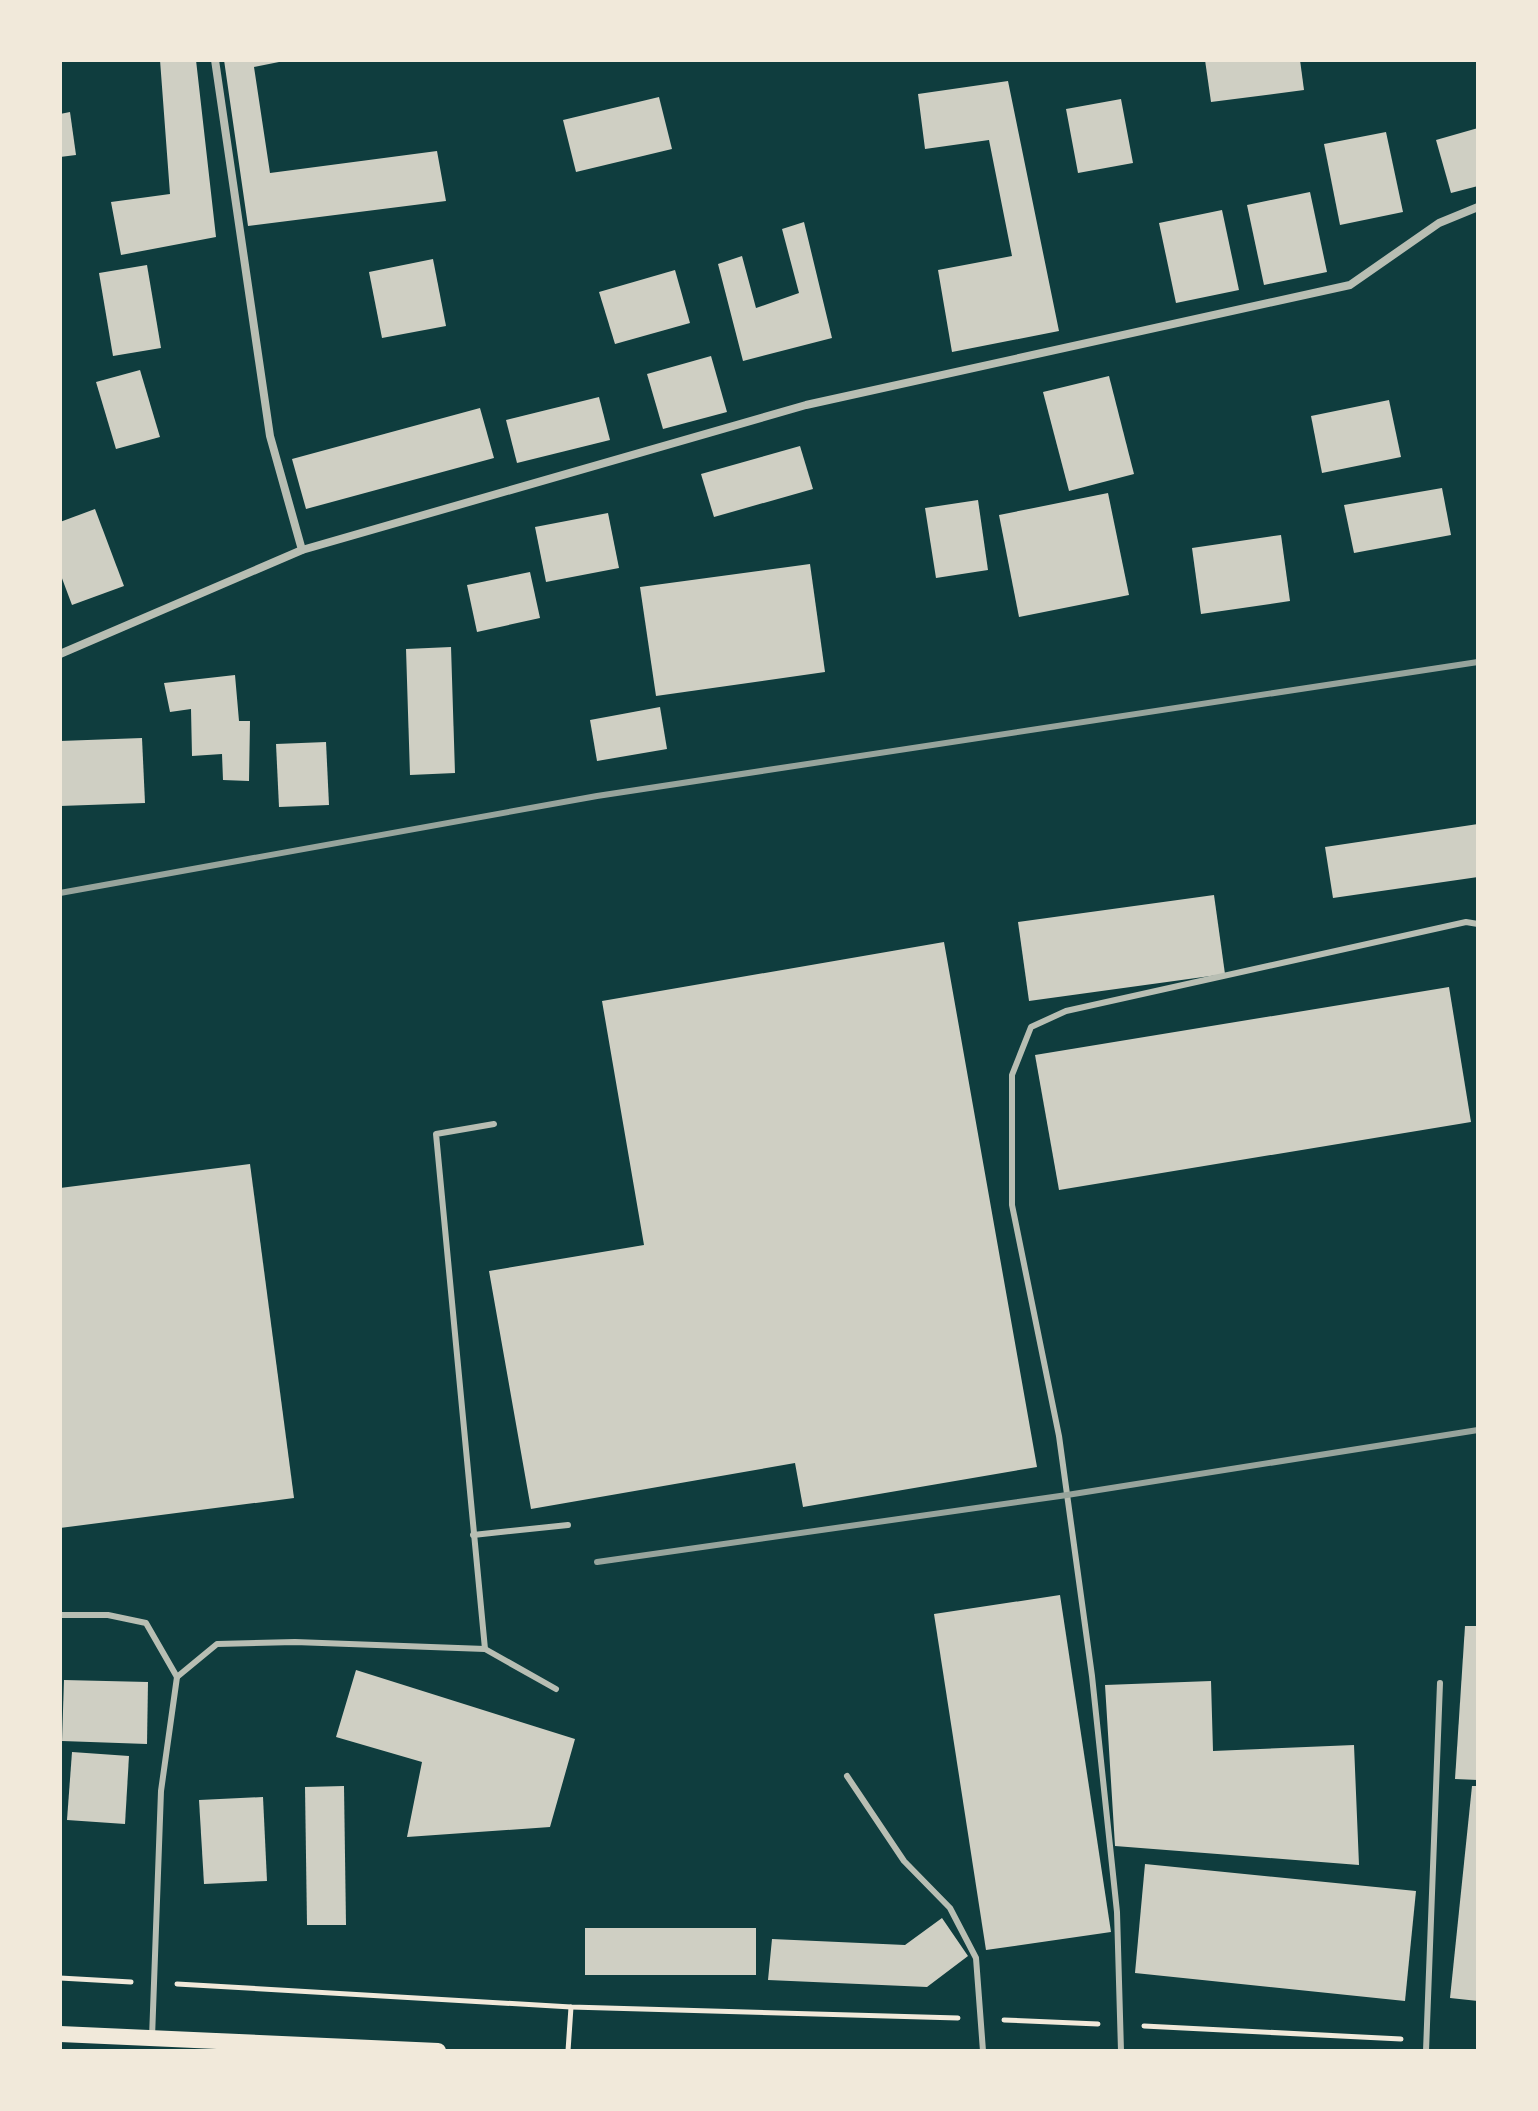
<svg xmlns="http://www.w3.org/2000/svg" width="1538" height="2111" font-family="'Open Sans',sans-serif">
  <rect width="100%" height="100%" fill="#0f3d3e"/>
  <g fill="#cfcfc3">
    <polygon points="160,60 196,60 216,237 121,255 111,202 170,194"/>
    <polygon points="224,60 289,60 254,67 270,173 437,151 446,201 248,226"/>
    <polygon points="1205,60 1300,60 1304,90 1211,102"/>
    <polygon points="1008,81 1059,331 952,352 938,270 1012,256 989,140 925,149 918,94"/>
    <polygon points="659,97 672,149 576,172 563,120"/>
    <polygon points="1121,99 1133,163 1078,173 1066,109"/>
    <polygon points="70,112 76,155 60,157 60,114"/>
    <polygon points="1478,128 1478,186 1451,193 1436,140"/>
    <polygon points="1386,132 1403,212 1340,225 1324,144"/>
    <polygon points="1310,192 1327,272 1264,285 1247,205"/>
    <polygon points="1222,210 1239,290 1176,303 1159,223"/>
    <polygon points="804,222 832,338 743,361 718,264 742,256 756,308 799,293 782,229"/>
    <polygon points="433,259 446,326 382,338 369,272"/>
    <polygon points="147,265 161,348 113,356 99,273"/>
    <polygon points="675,270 690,323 615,344 599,292"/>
    <polygon points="711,356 727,412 663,429 647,374"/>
    <polygon points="140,370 160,437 116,449 96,382"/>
    <polygon points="1109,376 1134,474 1069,491 1043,392"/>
    <polygon points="599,397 610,440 517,463 506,420"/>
    <polygon points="1389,400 1401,457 1322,473 1311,416"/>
    <polygon points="480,408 494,458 306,509 292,459"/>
    <polygon points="800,446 813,489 714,517 701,474"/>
    <polygon points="1442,488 1451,535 1354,553 1344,505"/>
    <polygon points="1108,493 1129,595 1019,617 999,515"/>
    <polygon points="978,500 988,570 936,578 925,508"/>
    <polygon points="95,509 124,586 72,605 60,573 60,522"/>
    <polygon points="608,513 619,568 546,582 535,527"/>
    <polygon points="1281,535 1290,601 1201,614 1192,548"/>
    <polygon points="810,564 825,672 656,696 640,587"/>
    <polygon points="530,572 540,618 477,632 467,585"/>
    <polygon points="451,647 455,773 410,775 406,649"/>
    <polygon points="235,675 239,721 250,721 249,781 223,780 222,754 192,756 191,709 170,712 164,683"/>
    <polygon points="660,707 667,749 597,761 590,720"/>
    <polygon points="142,738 145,803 60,806 60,741"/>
    <polygon points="326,742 329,805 279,807 276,744"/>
    <polygon points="1478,824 1478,877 1333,898 1325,847"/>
    <polygon points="1214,895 1225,974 1029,1001 1018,922"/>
    <polygon points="944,942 1037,1467 803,1507 795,1463 531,1509 489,1271 644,1245 602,1001"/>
    <polygon points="1449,987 1471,1122 1059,1190 1035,1055"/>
    <polygon points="250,1164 294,1498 60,1528 60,1188"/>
    <polygon points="1060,1595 1111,1932 986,1950 934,1614"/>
    <polygon points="1465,1626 1478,1626 1478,1780 1455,1779"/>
    <polygon points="356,1670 575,1739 550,1827 407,1837 422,1762 336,1737"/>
    <polygon points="64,1680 148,1682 147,1744 62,1741"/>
    <polygon points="1211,1681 1213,1751 1354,1745 1359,1865 1115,1846 1105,1685"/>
    <polygon points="72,1752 129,1756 125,1824 67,1820"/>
    <polygon points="344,1786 346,1925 307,1925 305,1787"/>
    <polygon points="1472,1786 1478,1786 1478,2001 1450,1998"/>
    <polygon points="263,1797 267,1881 204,1884 199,1800"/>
    <polygon points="1145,1864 1416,1891 1405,2001 1135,1973"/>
    <polygon points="942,1918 968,1956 927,1987 768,1980 772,1939 905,1945"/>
    <rect x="585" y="1928" width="171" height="47"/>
  </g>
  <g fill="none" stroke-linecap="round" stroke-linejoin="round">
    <g stroke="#f1e9da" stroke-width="5">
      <polyline points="60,1978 131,1982"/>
      <polyline points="177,1984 571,2007 958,2018"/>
      <polyline points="1004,2020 1098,2024"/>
      <polyline points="1144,2026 1401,2039"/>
      <polyline points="568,2051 571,2007"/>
    </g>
    <g stroke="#b8beb3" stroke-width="6">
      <polyline points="473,1535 568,1525"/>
      <polyline points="60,1615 108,1615 146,1623 177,1677"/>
      <polyline points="485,1649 436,1134 494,1124"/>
      <polyline points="847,1776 904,1861 950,1908 976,1958 983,2051"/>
      <polyline points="152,2038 161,1791 177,1677 217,1644 295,1642 485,1649 556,1689"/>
      <polyline points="1121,2051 1117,1912 1092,1676 1059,1436 1012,1205 1012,1075 1031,1027 1066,1011 1466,922 1478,924"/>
      <polyline points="1426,2051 1440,1683"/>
    </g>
    <g stroke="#b8beb3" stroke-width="8">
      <polyline points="215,60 270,436 302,550"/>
      <polyline points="60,654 302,550 806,405 1350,285 1439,223 1478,207"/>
    </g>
    <polyline stroke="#f1e9da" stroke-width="16" points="60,2034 438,2051"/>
    <g stroke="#97a49c" stroke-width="6">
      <polyline points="60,893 597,796 1478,662"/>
      <polyline points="597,1562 1067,1495 1478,1430"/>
    </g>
  </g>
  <rect width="1538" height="2111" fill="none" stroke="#f1e9da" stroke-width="124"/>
</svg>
